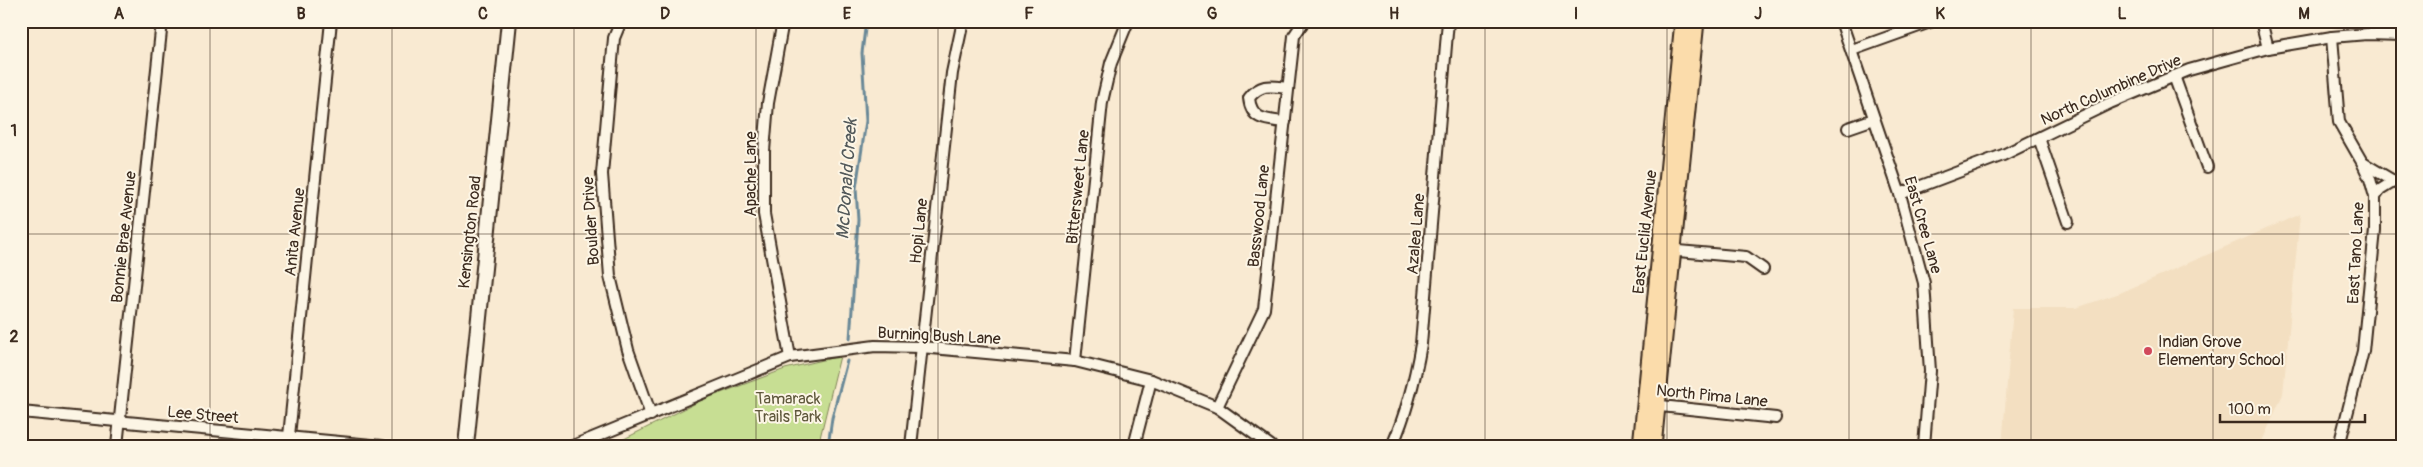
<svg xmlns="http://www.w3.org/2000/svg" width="2423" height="467" font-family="Pangolin,sans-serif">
  <rect width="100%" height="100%" fill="#f9ead2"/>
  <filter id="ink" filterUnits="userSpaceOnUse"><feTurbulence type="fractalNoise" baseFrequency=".02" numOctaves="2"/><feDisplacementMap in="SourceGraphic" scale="10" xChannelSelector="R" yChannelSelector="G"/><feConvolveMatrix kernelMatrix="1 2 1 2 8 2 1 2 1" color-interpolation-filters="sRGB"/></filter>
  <g filter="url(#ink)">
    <polygon fill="#f3dfc1" points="2300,214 2283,394 2260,446 2002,446 2013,308 2076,308 2120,293"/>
    <polygon fill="#c7de93" stroke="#818458" points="840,356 818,446 605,446 618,442 702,400 785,369"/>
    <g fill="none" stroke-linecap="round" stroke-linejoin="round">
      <g stroke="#698897" stroke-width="3">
        <polyline points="850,339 858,220 856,188 866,121 862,53 866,21"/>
        <polyline points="828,446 832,418 847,361"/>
      </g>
      <defs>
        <g id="minor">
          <polyline points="621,21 614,38 602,174 610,276 628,350 651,415"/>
          <polyline points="783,21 768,103 764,151 764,214 790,357"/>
          <polyline points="1841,21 1900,194 1924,283 1930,371 1924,446"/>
          <polyline points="2261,21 2268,48"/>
          <polyline points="2395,34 2396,21"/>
          <polyline points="2332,37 2339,122 2362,162 2370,179 2375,197 2375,230 2363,351 2339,446"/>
          <polyline points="1852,50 1933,21"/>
          <polyline points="2174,76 2207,167"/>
          <path d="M1285,122C1266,120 1251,120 1249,98C1261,83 1271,86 1288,88"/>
          <polyline points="1848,128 1874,119"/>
          <polyline points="2039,138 2068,222"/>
          <polyline points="2363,163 2402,186"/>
          <polyline points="1900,194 2003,155 2110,103 2189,70 2268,48 2332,37 2367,34 2402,35"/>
          <polyline points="2375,197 2380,190 2393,182"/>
          <polyline points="1667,250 1746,257 1763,269"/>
          <polyline points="1075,361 1102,102 1111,63 1128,21"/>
          <polyline points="1651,405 1776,418"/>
          <polyline points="1217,407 1264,309 1294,36 1304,21"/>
          <polyline points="21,412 382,446"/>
          <polyline points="117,446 161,31"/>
          <polyline points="288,446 331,21"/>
          <polyline points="573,446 790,357 875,346 921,347 1075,361 1151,380 1217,407 1271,446"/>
          <polyline points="911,446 952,73 963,21"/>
          <polyline points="1134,446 1151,380"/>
          <path d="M1392,446C1407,412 1415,380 1421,344L1448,21"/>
        </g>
        <polyline id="secondary" points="466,446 509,21"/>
        <g id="primary">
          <polyline points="1641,446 1683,21"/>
          <polyline points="1653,446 1696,21"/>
        </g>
      </defs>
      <use href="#minor" stroke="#3b2a1e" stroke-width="14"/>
      <use href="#secondary" stroke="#3b2a1e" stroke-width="18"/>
      <use href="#primary" stroke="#3b2a1e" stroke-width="19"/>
      <use href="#minor" stroke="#fcf5e5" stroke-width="10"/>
      <use href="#secondary" stroke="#fcf5e5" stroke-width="14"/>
      <use href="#primary" stroke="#fbdcab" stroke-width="15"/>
    </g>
  </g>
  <path fill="none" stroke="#3b2a1e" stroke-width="1" stroke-opacity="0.55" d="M210,21V446M392,21V446M574,21V446M756,21V446M938,21V446M1120,21V446M1303,21V446M1485,21V446M1667,21V446M1849,21V446M2031,21V446M2213,21V446M21,234H2402"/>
  <circle fill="#d1495b" stroke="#fcf5e5" stroke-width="2" cx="2148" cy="351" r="5"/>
  <g text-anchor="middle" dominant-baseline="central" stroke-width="4" stroke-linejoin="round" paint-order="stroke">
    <g font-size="16" fill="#3b2a1e" stroke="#fcf5e5">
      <text transform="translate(2111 90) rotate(-24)">North Columbine Drive</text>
      <text transform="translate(751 174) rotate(-90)">Apache Lane</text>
      <text transform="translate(1078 187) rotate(-84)">Bittersweet Lane</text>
      <text transform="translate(1259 216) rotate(-84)">Basswood Lane</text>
      <text transform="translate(591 221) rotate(-94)">Boulder Drive</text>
      <text transform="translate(1923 225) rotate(74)">East Cree Lane</text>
      <text transform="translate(919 231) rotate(-84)">Hopi Lane</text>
      <text transform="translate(295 232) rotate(-84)">Anita Avenue</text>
      <text transform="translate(470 232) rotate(-84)">Kensington Road</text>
      <text transform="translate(1645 232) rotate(-84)">East Euclid Avenue</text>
      <text transform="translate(1416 234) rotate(-85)">Azalea Lane</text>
      <text transform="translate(124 237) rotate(-84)">Bonnie Brae Avenue</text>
      <text transform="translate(2356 253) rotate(-87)">East Tano Lane</text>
      <text transform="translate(939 336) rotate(3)">Burning Bush Lane</text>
      <text transform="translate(1712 396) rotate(6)">North Pima Lane</text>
      <text transform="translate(203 415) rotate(5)">Lee Street</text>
    </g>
    <g font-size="16" fill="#3b2a1e" stroke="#fcf5e5" text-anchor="start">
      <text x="2158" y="342">Indian Grove<tspan x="2158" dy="18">Elementary School</tspan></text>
    </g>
    <g font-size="16" fill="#5e573b" stroke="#fcf5e5">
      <text x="788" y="399">Tamarack<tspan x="788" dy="18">Trails Park</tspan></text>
    </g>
    <g font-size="18" font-style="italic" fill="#52595a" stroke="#fcf5e5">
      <text transform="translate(847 179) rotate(-86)">McDonald Creek</text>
    </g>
  </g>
  <rect width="2423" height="467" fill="none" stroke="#fcf5e5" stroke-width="55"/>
  <path d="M2220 414v8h145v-8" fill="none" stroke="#3b2a1e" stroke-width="2.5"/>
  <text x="2228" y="414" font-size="15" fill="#3b2a1e" stroke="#fcf5e5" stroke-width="4" paint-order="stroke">100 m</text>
  <rect x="28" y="28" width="2368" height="412" fill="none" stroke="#3b2a1e" stroke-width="2"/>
  <g font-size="16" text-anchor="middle" font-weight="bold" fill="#3b2a1e">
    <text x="119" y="19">A</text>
    <text x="301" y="19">B</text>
    <text x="483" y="19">C</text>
    <text x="665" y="19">D</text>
    <text x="847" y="19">E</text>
    <text x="1029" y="19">F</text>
    <text x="1212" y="19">G</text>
    <text x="1394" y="19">H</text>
    <text x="1576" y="19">I</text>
    <text x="1758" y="19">J</text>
    <text x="1940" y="19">K</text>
    <text x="2122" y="19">L</text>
    <text x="2304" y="19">M</text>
    <text x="14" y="136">1</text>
    <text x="14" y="342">2</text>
  </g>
</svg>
